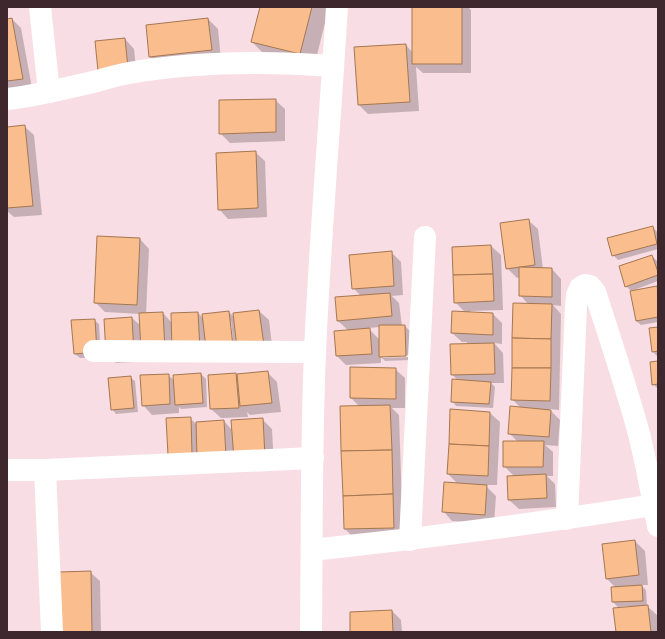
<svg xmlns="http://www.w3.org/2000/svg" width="665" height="639" font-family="Inter,sans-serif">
  <rect width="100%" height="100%" fill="#f8dde4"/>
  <g fill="#0003" fill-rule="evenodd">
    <polygon points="261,7 329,7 314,67 265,55 252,42"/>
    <polygon points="413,7 468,7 471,10 471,73 423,73 416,67 419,111 368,114 359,105 355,48 406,45 413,53"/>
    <polygon points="12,19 21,28 32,88 7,92 7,20"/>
    <polygon points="208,19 218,29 221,60 160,66 150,57"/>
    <polygon points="125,39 134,49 137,77 109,80"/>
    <polygon points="275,100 285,109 285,141 230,143 220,133"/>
    <polygon points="24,126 34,135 42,215 14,217 7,211 7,128"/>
    <polygon points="255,152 265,161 267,217 228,219 219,209"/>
    <polygon points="528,220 538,229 543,269 552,269 561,279 561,306 553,305 561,314 559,410 549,409 560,420 558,446 545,445 553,452 553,476 547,476 555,484 556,507 519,509 509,500 514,476 504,466 518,442 509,433 521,408 512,399 528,304 520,295 520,277 517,278 507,268"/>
    <polygon points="653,227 657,232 658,235 658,249 618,260 613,255"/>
    <path d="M140,239L149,249L146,314L163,313L172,323L198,313L204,319L229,312L235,318L259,311L269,320L273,354L116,363L107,354L105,319L132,318L141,326L140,314L105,312L95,302ZM229,321H231L234,350L232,351Z"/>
    <polygon points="491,246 501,255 503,310 470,311 470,313 493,314 502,323 502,344 494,343 503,353 504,383 491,383 495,387 493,408 456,406 452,401 458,381 452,374 467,344 467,342 462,342 452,333 466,313 455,302"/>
    <path d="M391,252L401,262L403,295L392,296L399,303L402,326H405L410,331V355L383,356V358L410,357V360L385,361L381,357V363L346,365L337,356L349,331L338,321L361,296L353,288ZM380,327V340L368,328Z"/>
    <polygon points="652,256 657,261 658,265 658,281 631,291 626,286"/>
    <polygon points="657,287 658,289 658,322 641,325 636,321"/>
    <polygon points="94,320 99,324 101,357 80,358 75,354"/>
    <polygon points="658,328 658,356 657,356 653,352"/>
    <polygon points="658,362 658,389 653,384"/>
    <polygon points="395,369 405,378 405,408 392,408 399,415 403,537 355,539 345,529 341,407 360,407 351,398"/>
    <polygon points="267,372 277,382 281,412 250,415 247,412 248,417 221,418 211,409 209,376 236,374 237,375"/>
    <polygon points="201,374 206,379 207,407 181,409 179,407 179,413 152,415 143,405 168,375 175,381"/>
    <polygon points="130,377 135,381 138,412 116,414 112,409"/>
    <polygon points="451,410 490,413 500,422 497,485 485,485 496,496 494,524 452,521 443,511 458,484 448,474"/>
    <polygon points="190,418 197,425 224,421 232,430 262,419 272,429 274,466 179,464"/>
    <polygon points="635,541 645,551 648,585 641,585 646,590 647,606 657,615 658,632 617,632 628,608 628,606 618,607 613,602 612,588 615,587 607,579"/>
    <polygon points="90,572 100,581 101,632 62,632"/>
    <polygon points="392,611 401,620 402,632 351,632"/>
  </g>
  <g fill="#f9bd8e" stroke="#a57751">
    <polygon points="260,7 312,7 300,54 251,42"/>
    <rect x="412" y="7" width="50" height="57"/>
    <polygon points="12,18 23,79 7,81 7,19"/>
    <polygon points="208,18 212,50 149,57 146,25"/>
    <polygon points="125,38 128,68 98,71 95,41"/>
    <polygon points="406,44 410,102 358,105 354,47"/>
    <polygon points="276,99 276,132 219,134 219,100"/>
    <polygon points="25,125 33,206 7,208 7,127"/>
    <polygon points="256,151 258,208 218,210 216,153"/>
    <polygon points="529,219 535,265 506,269 500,223"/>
    <polygon points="653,226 657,244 612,256 607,238"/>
    <polygon points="97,236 140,238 137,305 94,303"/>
    <polygon points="491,245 493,274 453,275 452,247"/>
    <polygon points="392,251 394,286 352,289 349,255"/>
    <polygon points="652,255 658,272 658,275 625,287 619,266"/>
    <polygon points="519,267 552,268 552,297 519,296"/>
    <polygon points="493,274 494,301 454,303 453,275"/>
    <polygon points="657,286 658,292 658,317 636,321 630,291"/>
    <polygon points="390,293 392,316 337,321 335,297"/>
    <polygon points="513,303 552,304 551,339 512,338"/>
    <polygon points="259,310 264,345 237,348 233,313"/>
    <polygon points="229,311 233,346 206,348 202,314"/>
    <polygon points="452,311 493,313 493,335 451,333"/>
    <polygon points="163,312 165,349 141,351 139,313"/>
    <polygon points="198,312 200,350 172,351 171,313"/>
    <polygon points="132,317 134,353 106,354 104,319"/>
    <polygon points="95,319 97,352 74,354 71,320"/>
    <polygon points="379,325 405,325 406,356 379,357"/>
    <polygon points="658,327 658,351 652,352 649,328"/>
    <polygon points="370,328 372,354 336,356 334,331"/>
    <polygon points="512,338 551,339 551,368 512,368"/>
    <polygon points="494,343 495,374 451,375 450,344"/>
    <polygon points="658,361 658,384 652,385 650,362"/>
    <polygon points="350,367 396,368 396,399 350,398"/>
    <polygon points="512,368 551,368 550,401 511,400"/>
    <polygon points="268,371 272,403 240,406 237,374"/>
    <polygon points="201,373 203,403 175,405 173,375"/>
    <polygon points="236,373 239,408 210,409 208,375"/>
    <polygon points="169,374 170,404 142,406 140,375"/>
    <polygon points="131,376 134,408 111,410 108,378"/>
    <polygon points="452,379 491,382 489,404 451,402"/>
    <polygon points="390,405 392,450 341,451 340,406"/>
    <polygon points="510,406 551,410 549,437 508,434"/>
    <polygon points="450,409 490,412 489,446 449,444"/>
    <polygon points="191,417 192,454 168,455 166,418"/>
    <polygon points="263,418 265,457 234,459 231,420"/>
    <polygon points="224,420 226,456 197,457 196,422"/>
    <polygon points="503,441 544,441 543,467 503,467"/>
    <polygon points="449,444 489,446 488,476 447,474"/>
    <polygon points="392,450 393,494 343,496 341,451"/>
    <polygon points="546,474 547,498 508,500 507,476"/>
    <polygon points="444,482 487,485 485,515 442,512"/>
    <polygon points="393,494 394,528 344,529 343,496"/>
    <polygon points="635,540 639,575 606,579 602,544"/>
    <polygon points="91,571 92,632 60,632 59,572"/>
    <polygon points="642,585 643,601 612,602 611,587"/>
    <polygon points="648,605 651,632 616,632 613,608"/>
    <polygon points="392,610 393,632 350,632 350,612"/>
  </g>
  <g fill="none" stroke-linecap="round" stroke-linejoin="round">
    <g stroke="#fff" stroke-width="22">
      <polyline points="40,7 49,92"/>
      <path d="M7,99C37,96 67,88 97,81C108,78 118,75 129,73C197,61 265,61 333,66"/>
      <polyline points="94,351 315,352"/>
      <polyline points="7,470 45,470 313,458"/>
      <polyline points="45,470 52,632"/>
      <path d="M567,519L576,306L577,295L580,288L585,285L590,286L595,292C610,338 625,383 638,430C646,461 652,494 658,526"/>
      <polyline points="410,540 425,237"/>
      <path d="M312,550C427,538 541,523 654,505"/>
      <path d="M311,632C312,539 311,445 315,352C320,237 330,122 337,7"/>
    </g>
  </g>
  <rect width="665" height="639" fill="none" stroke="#3f272e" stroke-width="16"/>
</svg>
